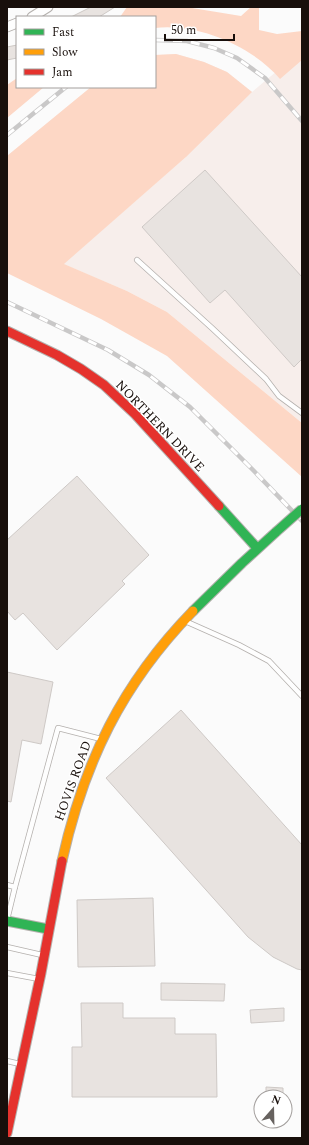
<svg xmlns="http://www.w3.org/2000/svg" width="309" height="1145" font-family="Spectral,serif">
  <rect width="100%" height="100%" fill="#fbfbfb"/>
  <polygon fill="#f7eeeb" points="302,50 302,423 167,312 127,291 63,264 186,157 7,156 91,87 155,87 155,55 176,54 204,62 227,72 252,92"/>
  <g fill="#fdd7c5">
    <path d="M127,7H186L241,16L251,7H259V30L277,34L302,31V60L280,79C252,46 198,23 155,28V17H120Z"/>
    <polygon points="176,54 204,62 227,72 252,92 186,157 64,264 127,291 167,312 302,423 302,477 167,356 101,319 7,273 7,156 91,87 155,87 155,55"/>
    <polygon points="17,78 17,87 44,87 7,118 7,85"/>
  </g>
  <g fill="#e8e3e0" stroke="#cec9c6">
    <polygon points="91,7 115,7 99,17 71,17"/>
    <polygon points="17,45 17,58 7,60 7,47"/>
    <polygon points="205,170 302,277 302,359 294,367 225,290 210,303 142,227"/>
    <polygon points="77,476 149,555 122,581 125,584 57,650 23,613 15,620 7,611 7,540"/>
    <polygon points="7,672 53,682 41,744 22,740 11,802 7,801"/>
    <polygon points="181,710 302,845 302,970 297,969 273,957 248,937 106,778"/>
    <polygon points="153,898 155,966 78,967 77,900"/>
    <polygon points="161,983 225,984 224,1001 161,1000"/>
    <polygon points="81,1003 123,1003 123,1018 175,1018 175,1034 216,1034 217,1097 72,1097 72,1047 82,1047"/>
    <polygon points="284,1008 284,1021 251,1023 250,1010"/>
    <polygon points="266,1087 283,1088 283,1097 266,1097"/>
  </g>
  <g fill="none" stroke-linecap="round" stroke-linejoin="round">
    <defs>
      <g id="lane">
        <polyline points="137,260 213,329 266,379 279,396 302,413"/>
        <polyline points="185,621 239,645 269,661 302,696"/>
        <polyline points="7,885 15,887 7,920"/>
        <polyline points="15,887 49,761 58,728 101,739"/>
        <polyline points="7,947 42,955"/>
        <polyline points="7,973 39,979"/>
        <polyline points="7,1061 20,1064"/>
      </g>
      <g id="street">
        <polyline points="32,17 48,7"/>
        <polyline points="7,27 17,23"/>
      </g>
      <g id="fast">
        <polyline points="219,506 257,548"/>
        <polyline points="193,611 242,563 276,532"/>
        <polyline points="7,921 48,929"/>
      </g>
      <path id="slow" d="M62,861C84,762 122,684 193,611"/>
      <g id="jam">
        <polyline points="7,331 57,355 81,369 104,385 135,414 219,506"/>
        <polyline points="7,1133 41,973 62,861"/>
      </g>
    </defs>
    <use href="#lane" stroke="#b4b0ad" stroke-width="6"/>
    <use href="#street" stroke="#b4b0ad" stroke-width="11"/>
    <use href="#fast" stroke="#b4b0ad" stroke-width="11"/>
    <use href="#slow" stroke="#b4b0ad" stroke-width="11"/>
    <use href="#jam" stroke="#b4b0ad" stroke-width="11"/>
    <use href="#lane" stroke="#fefefe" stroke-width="4.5"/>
    <use href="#street" stroke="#fefefe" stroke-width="9"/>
    <use href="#fast" stroke="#30b455" stroke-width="9"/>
    <use href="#slow" stroke="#ff9f0a" stroke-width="9"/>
    <use href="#jam" stroke="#e5322d" stroke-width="9"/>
    <defs>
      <g id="rail">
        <polyline points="155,40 187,41 214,48 237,58 265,78 302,121"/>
        <polyline points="7,135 66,87"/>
        <polyline points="7,302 108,350 149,375 190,407 253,470 302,521"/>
      </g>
    </defs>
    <use href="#rail" stroke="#c9c8c8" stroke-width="4.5"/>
    <use href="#rail" stroke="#fff" stroke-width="3" stroke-dasharray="9" stroke-linecap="butt"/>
    <defs>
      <polyline id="fast-bridge" points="276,532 302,509"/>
    </defs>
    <use href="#fast-bridge" stroke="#b4b0ad" stroke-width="11" stroke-linecap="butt"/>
    <use href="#fast-bridge" stroke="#30b455" stroke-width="9"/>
  </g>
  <g text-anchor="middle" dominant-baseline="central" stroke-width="3" stroke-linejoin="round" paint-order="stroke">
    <g font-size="13" fill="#180f0b" stroke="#fff">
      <text transform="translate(160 426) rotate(46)">NORTHERN DRIVE</text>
      <text transform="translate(73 781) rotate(-70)">HOVIS ROAD</text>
    </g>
  </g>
  <rect width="309" height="1145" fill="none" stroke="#180f0b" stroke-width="16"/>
  <rect x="16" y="16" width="140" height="72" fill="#ffffff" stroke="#a39f9d"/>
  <rect x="24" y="29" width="20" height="6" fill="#30b455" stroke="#a39f9d"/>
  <text x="52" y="36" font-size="12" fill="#180f0b">Fast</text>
  <rect x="24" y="49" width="20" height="6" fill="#ff9f0a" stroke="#a39f9d"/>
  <text x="52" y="56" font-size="12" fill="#180f0b">Slow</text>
  <rect x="24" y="69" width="20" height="6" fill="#e5322d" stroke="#a39f9d"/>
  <text x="52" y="76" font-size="12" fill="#180f0b">Jam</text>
  <g transform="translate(273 1109) rotate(20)"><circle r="19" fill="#ffffff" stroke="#a39f9d"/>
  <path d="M0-3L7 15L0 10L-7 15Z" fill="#67625f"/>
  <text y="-6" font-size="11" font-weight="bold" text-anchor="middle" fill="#180f0b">N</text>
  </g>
  <path d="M165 34v6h69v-6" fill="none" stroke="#180f0b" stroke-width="2"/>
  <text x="171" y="34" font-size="12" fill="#180f0b" stroke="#ffffff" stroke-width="3" paint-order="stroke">50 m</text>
</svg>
